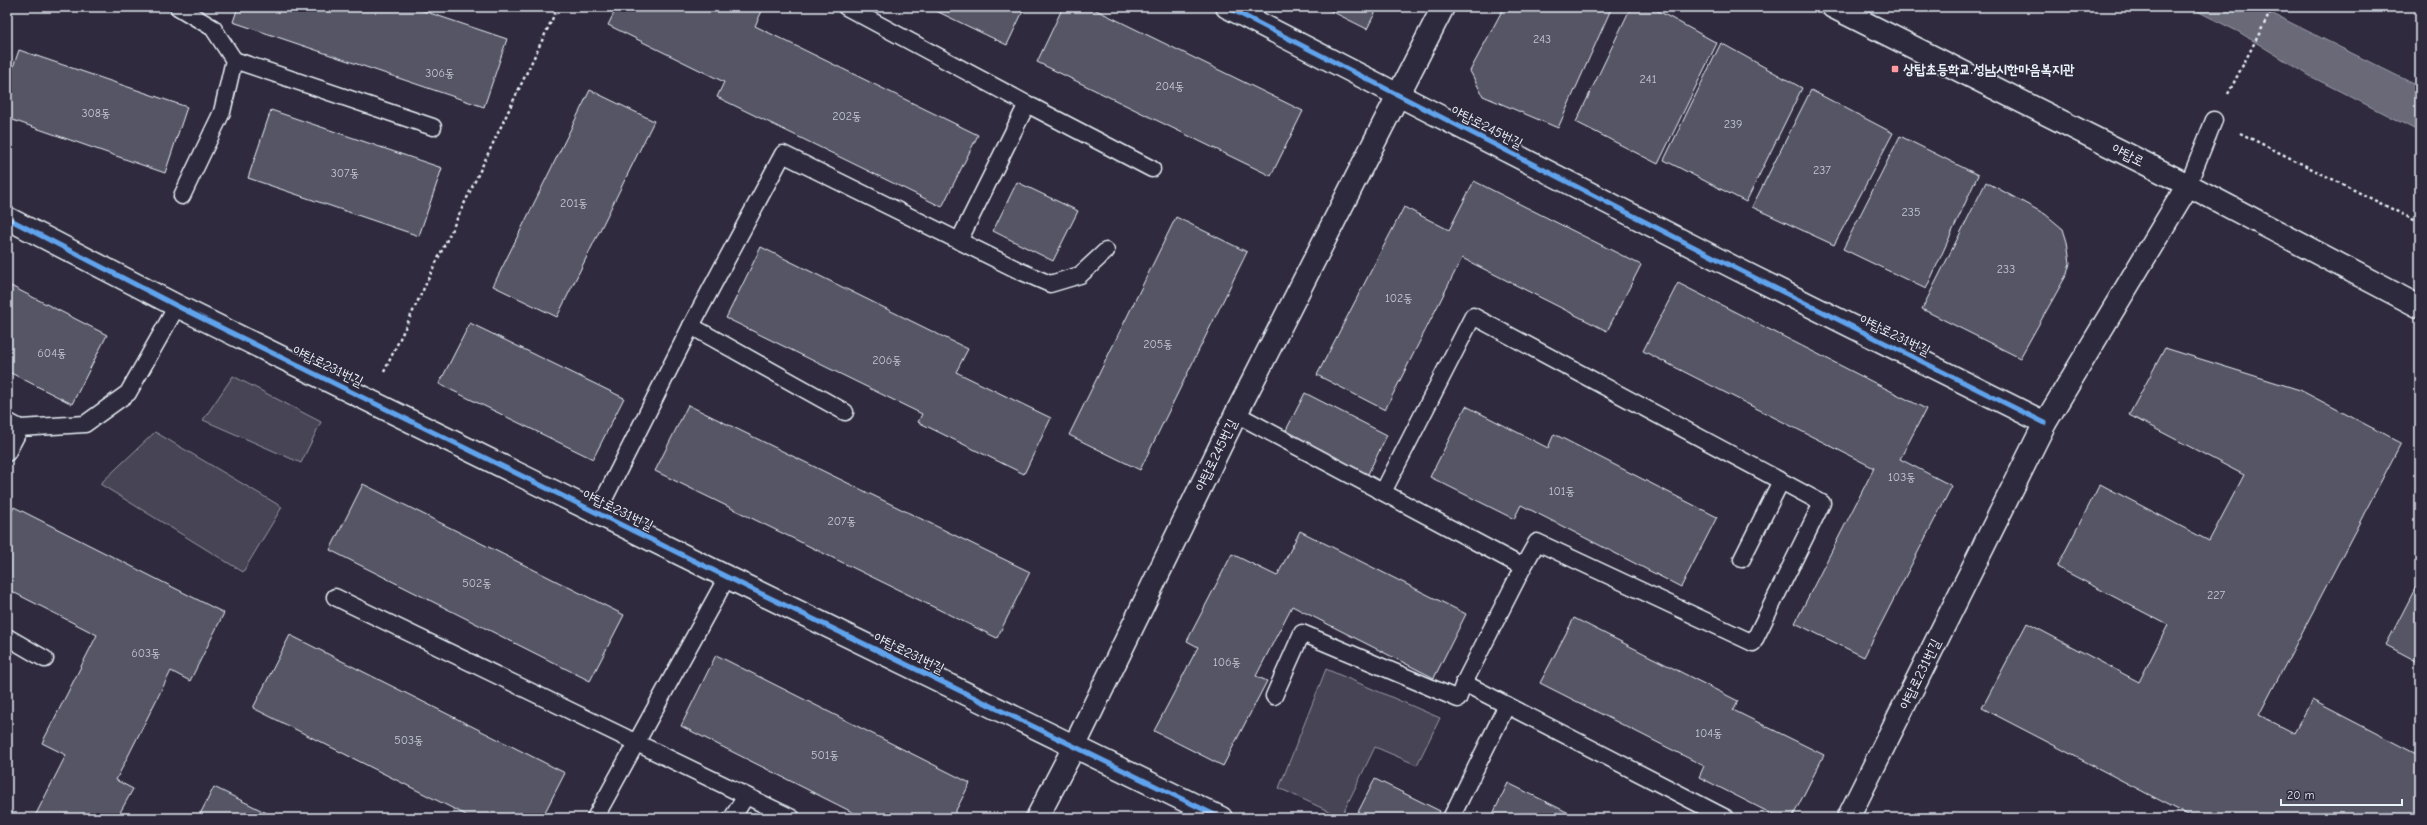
<svg xmlns="http://www.w3.org/2000/svg" width="2427" height="825" font-family="'Comic Neue','Poor Story',sans-serif">
  <rect width="100%" height="100%" fill="#2f2a3d"/>
  <filter id="ink" filterUnits="userSpaceOnUse"><feTurbulence type="fractalNoise" baseFrequency=".025" numOctaves="2"/><feDisplacementMap in="SourceGraphic" scale="8" xChannelSelector="R" yChannelSelector="G"/><feConvolveMatrix kernelMatrix="1 2 1 2 8 2 1 2 1" color-interpolation-filters="sRGB"/></filter>
  <g filter="url(#ink)">
    <g fill="#464455" stroke="#979aa6">
      <polygon points="233,376 321,422 301,463 203,420"/>
      <polygon points="155,432 282,507 243,572 100,484"/>
      <polygon points="1326,669 1440,718 1417,765 1375,747 1341,817 1279,788"/>
    </g>
    <polygon fill="#696978" stroke="#9c9fab" points="2189,7 2259,7 2420,87 2420,132 2310,76 2239,32"/>
    <g fill="#575565" stroke="#e8f1f8">
      <polygon points="238,7 412,7 507,39 484,107 233,22"/>
      <polygon points="617,7 754,7 762,11 755,26 978,135 942,207 717,97 724,82 608,25"/>
      <polygon points="928,7 1025,7 1007,45"/>
      <polygon points="1063,7 1090,7 1303,111 1271,176 1037,62"/>
      <polygon points="1323,7 1378,7 1367,29"/>
      <polygon points="1504,7 1612,7 1558,128 1483,96 1470,71"/>
      <polygon points="1631,7 1651,7 1717,43 1658,164 1576,122"/>
      <polygon points="1721,43 1802,88 1746,202 1664,160"/>
      <polygon points="19,50 187,107 165,173 7,118 7,85"/>
      <polygon points="590,90 654,121 557,317 493,286"/>
      <polygon points="1811,90 1893,133 1834,245 1752,207"/>
      <polygon points="271,110 442,168 419,236 248,178"/>
      <polygon points="1900,136 1978,175 1926,289 1843,249"/>
      <polygon points="1474,181 1641,265 1607,331 1462,258 1385,410 1317,375 1404,207 1449,230"/>
      <polygon points="1017,182 1078,211 1053,261 993,231"/>
      <polygon points="1986,182 2045,214 2063,229 2067,242 2070,263 2067,274 2020,358 1922,309"/>
      <polygon points="1176,217 1247,252 1140,470 1069,435"/>
      <polygon points="761,247 968,349 956,372 1051,418 1024,474 918,422 922,414 726,318"/>
      <polygon points="1678,283 1926,409 1900,459 1952,486 1864,657 1795,623 1874,468 1643,351"/>
      <polygon points="7,284 107,335 72,404 7,371"/>
      <polygon points="470,323 624,398 593,459 439,384"/>
      <polygon points="2165,348 2300,390 2401,443 2259,715 2294,733 2312,700 2420,756 2420,818 2194,818 1982,708 2027,623 2139,682 2168,625 2057,567 2100,484 2209,541 2244,475 2129,415"/>
      <polygon points="1305,393 1387,435 1365,480 1282,438"/>
      <polygon points="688,405 1030,572 997,638 655,471"/>
      <polygon points="1466,406 1548,448 1554,434 1717,517 1681,587 1521,505 1514,519 1430,477"/>
      <polygon points="363,484 624,615 590,681 330,550"/>
      <polygon points="14,507 224,613 190,681 171,671 116,780 133,789 117,818 34,818 66,755 42,743 97,635 7,589 7,520"/>
      <polygon points="1300,531 1466,614 1434,678 1292,606 1256,676 1267,681 1223,766 1154,731 1198,647 1187,641 1232,554 1277,576"/>
      <polygon points="2420,579 2420,663 2386,645"/>
      <polygon points="1574,618 1738,701 1733,710 1824,755 1792,818 1780,818 1699,777 1704,766 1540,683"/>
      <polygon points="290,635 565,773 542,818 472,818 253,708"/>
      <polygon points="716,655 970,783 952,818 864,818 681,726"/>
      <polygon points="1375,779 1440,811 1437,818 1355,818"/>
      <polygon points="1508,783 1579,818 1491,818"/>
      <polygon points="214,787 277,818 198,818"/>
    </g>
    <g fill="none" stroke-linecap="round" stroke-linejoin="round">
      <defs>
        <g id="lane">
          <polyline points="178,7 213,28 234,60 222,112 182,196"/>
          <polyline points="846,7 1027,104 959,241"/>
          <polyline points="234,60 433,127"/>
          <polyline points="1027,104 1152,169"/>
          <polyline points="2188,185 2214,120"/>
          <polyline points="691,326 845,412"/>
          <polyline points="1236,414 1523,567 1464,683 1726,818"/>
          <polyline points="7,421 20,428"/>
          <polyline points="7,453 20,428 85,424 128,393 177,306"/>
          <polyline points="1383,492 1473,316 1822,503 1753,643 1537,542 1523,567"/>
          <polyline points="597,513 691,326 783,154 1020,271 1050,284 1080,275 1106,251"/>
          <polyline points="1742,559 1781,481"/>
          <polyline points="335,597 792,818"/>
          <polyline points="7,637 45,659"/>
          <polyline points="1274,696 1302,633 1458,699 1464,683"/>
          <polyline points="595,818 727,577"/>
          <polyline points="732,818 746,796"/>
          <polyline points="1451,818 1507,705"/>
        </g>
        <g id="street">
          <polyline points="1227,7 1735,268 2045,423"/>
          <polyline points="1833,7 2188,185 2420,307"/>
          <polyline points="7,218 177,306 727,577 1221,818"/>
          <polyline points="1037,818 1074,747 1236,414 1443,7"/>
          <polyline points="1848,818 2045,423 2188,185"/>
        </g>
      </defs>
      <use href="#lane" stroke="#e8f1f8" stroke-width="19"/>
      <use href="#street" stroke="#e8f1f8" stroke-width="25"/>
      <g stroke="#e8f1f8" stroke-width="2.5" stroke-dasharray="3 3" stroke-linecap="butt">
        <polyline points="2228,94 2273,7"/>
        <polyline points="2240,133 2420,223"/>
        <polyline points="384,372 558,7"/>
      </g>
      <use href="#lane" stroke="#2f2a3d" stroke-width="16"/>
      <use href="#street" stroke="#2f2a3d" stroke-width="22"/>
      <defs>
        <g id="cycleway">
          <polyline points="1227,7 1735,268 2045,423"/>
          <polyline points="7,218 177,306 727,577 1221,818"/>
        </g>
      </defs>
      <use href="#cycleway" stroke="#2f2a3d" stroke-width="8"/>
      <use href="#cycleway" stroke="#60a3ed" stroke-width="5"/>
    </g>
  </g>
  <rect fill="#ff9aa2" stroke="#2f2a3d" stroke-width="1.5" x="1891" y="65" width="8" height="8" rx="2"/>
  <g text-anchor="middle" dominant-baseline="central" stroke-width="3" stroke-linejoin="round" paint-order="stroke">
    <g font-size="12" fill="#c4cad3">
      <text x="1542" y="39">243</text>
      <text x="440" y="73">306동</text>
      <text x="1648" y="79">241</text>
      <text x="1170" y="86">204동</text>
      <text x="96" y="113">308동</text>
      <text x="847" y="116">202동</text>
      <text x="1733" y="124">239</text>
      <text x="1822" y="170">237</text>
      <text x="345" y="173">307동</text>
      <text x="574" y="203">201동</text>
      <text x="1911" y="212">235</text>
      <text x="2006" y="269">233</text>
      <text x="1399" y="298">102동</text>
      <text x="1158" y="344">205동</text>
      <text x="52" y="353">604동</text>
      <text x="887" y="360">206동</text>
      <text x="1902" y="477">103동</text>
      <text x="1562" y="491">101동</text>
      <text x="842" y="521">207동</text>
      <text x="477" y="583">502동</text>
      <text x="2216" y="595">227</text>
      <text x="146" y="653">603동</text>
      <text x="1227" y="662">106동</text>
      <text x="1709" y="733">104동</text>
      <text x="409" y="740">503동</text>
      <text x="825" y="755">501동</text>
    </g>
    <g font-size="14" font-weight="bold" fill="#e8f1f8" stroke="#2f2a3d" text-anchor="start">
      <text x="1903" y="69">상탑초등학교.성남시한마음복지관</text>
    </g>
    <g font-size="14" fill="#e8f1f8" stroke="#2f2a3d">
      <text transform="translate(1487 127) rotate(27)">야탑로245번길</text>
      <text transform="translate(2128 155) rotate(27)">야탑로</text>
      <text transform="translate(1895 335) rotate(26)">야탑로231번길</text>
      <text transform="translate(328 366) rotate(26)">야탑로231번길</text>
      <text transform="translate(1216 455) rotate(-64)">야탑로245번길</text>
      <text transform="translate(618 510) rotate(26)">야탑로231번길</text>
      <text transform="translate(909 653) rotate(26)">야탑로231번길</text>
      <text transform="translate(1920 674) rotate(-64)">야탑로231번길</text>
    </g>
  </g>
  <rect width="2427" height="825" fill="none" stroke="#2f2a3d" stroke-width="24"/>
  <rect x="12" y="12" width="2403" height="801" fill="none" stroke="#e8f1f8" stroke-width="1.5" filter="url(#ink)"/>
  <path d="M2281 799v6h121v-6" fill="none" stroke="#e8f1f8" stroke-width="2"/>
  <text x="2287" y="799" font-size="12" fill="#e8f1f8" stroke="#2f2a3d" stroke-width="3" paint-order="stroke">20 m</text>
</svg>
